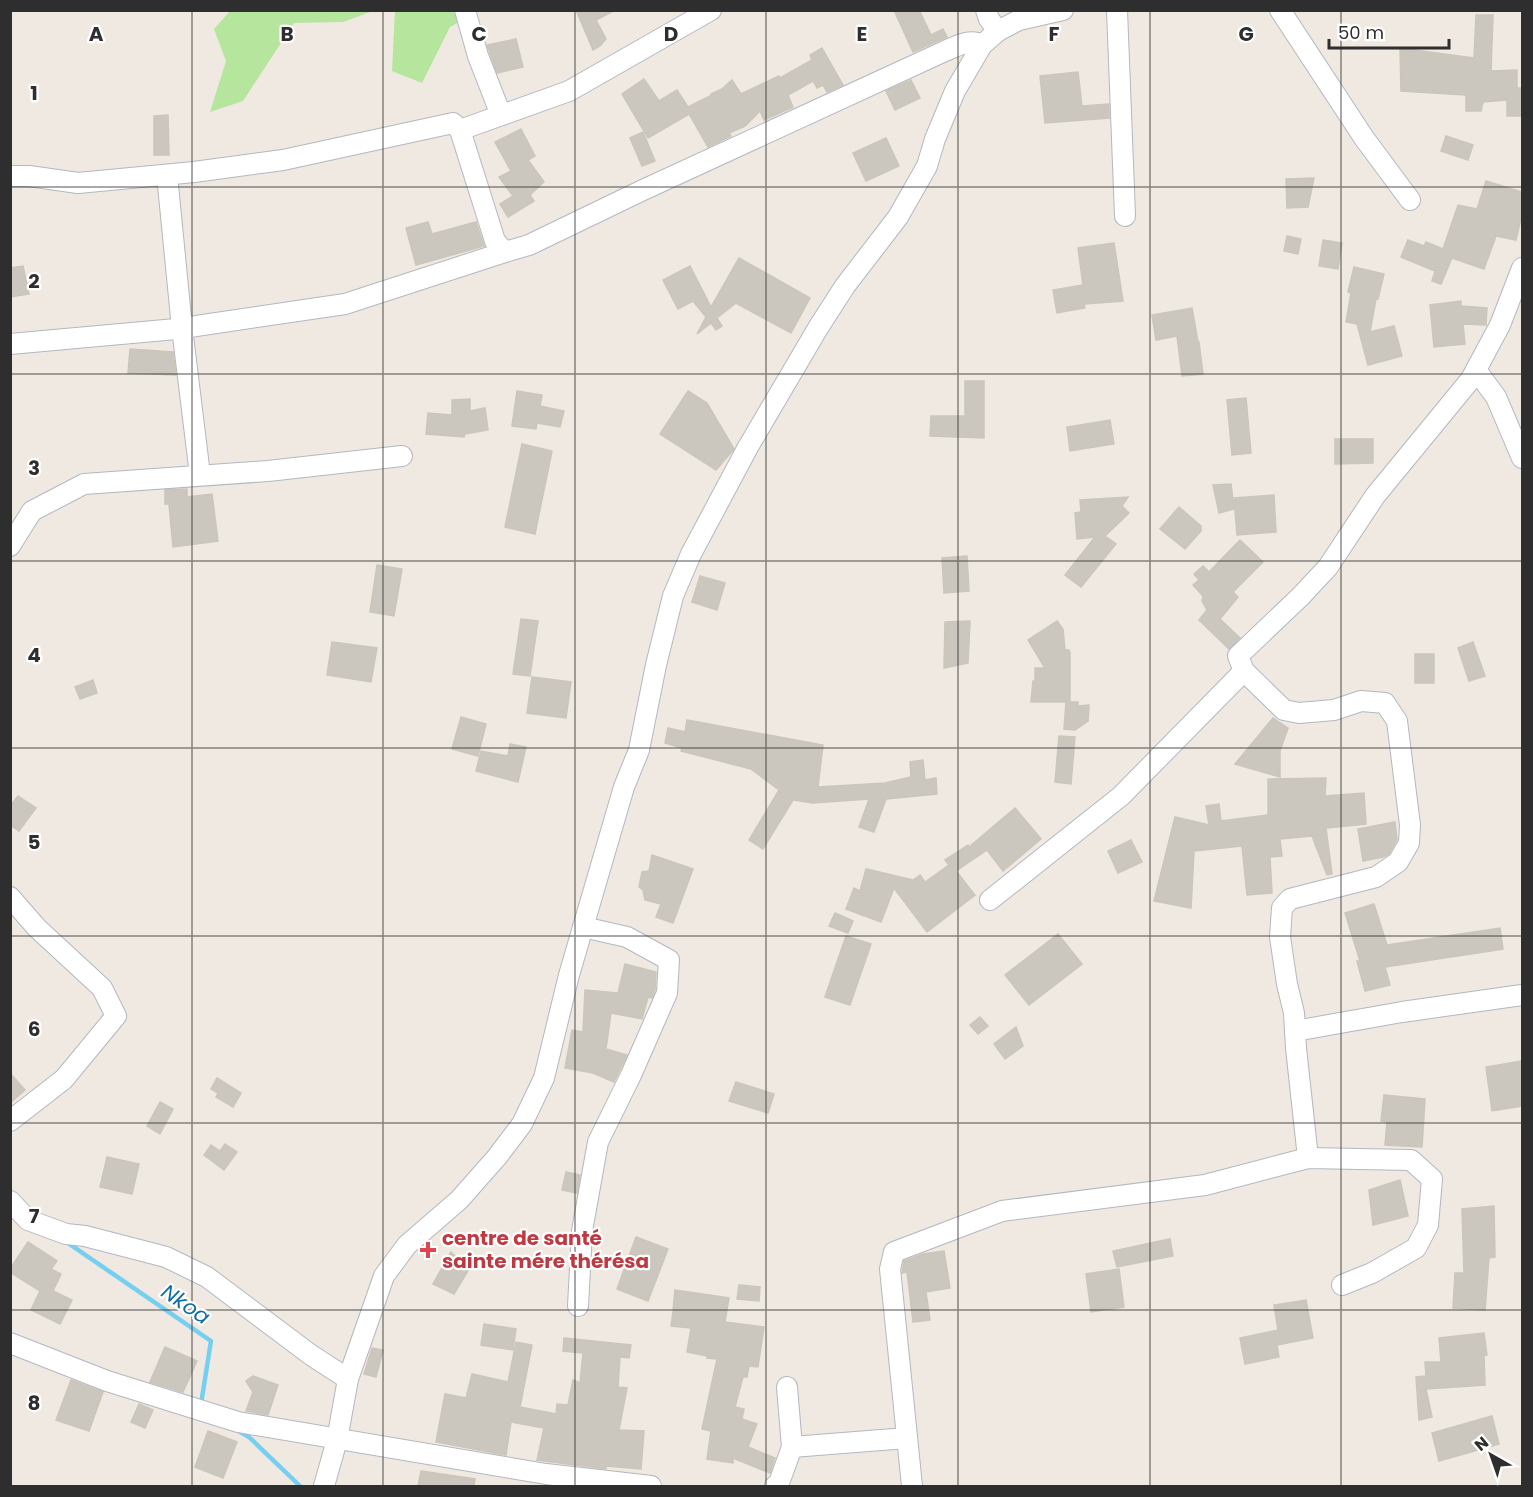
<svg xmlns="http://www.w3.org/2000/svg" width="1533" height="1497" font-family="Poppins,sans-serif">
  <rect width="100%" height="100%" fill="#efe9e1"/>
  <g fill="#b6e59e">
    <polygon points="231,10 373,10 373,11 343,22 294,23 243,101 210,112 226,61 214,29"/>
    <polygon points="395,11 478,11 450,27 422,83 392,71"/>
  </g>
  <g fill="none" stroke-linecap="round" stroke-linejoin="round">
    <g stroke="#75cff0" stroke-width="4.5">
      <polyline points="65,1241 211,1341 201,1404"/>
      <polyline points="237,1430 249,1437 300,1486"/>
    </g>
  </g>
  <g fill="#cbc7bf" stroke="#cbc5ba" stroke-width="1.5">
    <polygon points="576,10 615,10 596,20 606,39 600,46 593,50"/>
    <polygon points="894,10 919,10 931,35 943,29 947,37 913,52"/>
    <polygon points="1476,15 1493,15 1491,71 1517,70 1517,88 1522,88 1522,116 1507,116 1507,100 1483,102 1481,111 1466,111 1466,95 1401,91 1400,48 1474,58"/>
    <polygon points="516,39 523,67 497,73 487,45"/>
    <polygon points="822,48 843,85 827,92 823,85 817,88 813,81 788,95 793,107 764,120 760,111 745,126 729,133 731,136 708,147 689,114 648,138 622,94 644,79 659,101 677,90 688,107 712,95 711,94 722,89 732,80 741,94 779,76 780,78 812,60 810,55"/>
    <polygon points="1078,72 1082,106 1109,104 1109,118 1045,123 1040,76"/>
    <polygon points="911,80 920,98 895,110 886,91"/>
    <polygon points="168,115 169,155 154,155 154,116"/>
    <polygon points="521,129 535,156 528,160 544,182 530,195 534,201 508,217 500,204 513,196 499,177 511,171 495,142"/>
    <polygon points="643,132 655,161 642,166 630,138"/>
    <polygon points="1446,136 1473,145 1468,160 1441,151"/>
    <polygon points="886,138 899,166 866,181 853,153"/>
    <polygon points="1314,178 1308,207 1287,208 1286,179"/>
    <polygon points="1486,181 1522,192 1522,214 1516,240 1496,236 1484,269 1452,258 1441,284 1432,281 1435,271 1401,257 1408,240 1424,246 1426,242 1443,249 1458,205 1477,209"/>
    <polygon points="428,222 432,234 476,222 484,246 416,265 406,228"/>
    <polygon points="1287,236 1301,239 1298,254 1284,251"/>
    <polygon points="1323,240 1342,243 1338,269 1319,266"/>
    <polygon points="1114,243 1123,301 1084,304 1085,308 1057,313 1053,290 1083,285 1078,248"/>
    <polygon points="739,258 810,298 791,333 736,303 717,318 722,326 716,330 711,323 697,334 706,317 693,301 678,309 663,280 690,266 711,307"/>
    <polygon points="23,266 29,294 10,297 10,268"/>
    <polygon points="1354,267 1384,274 1378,299 1376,299 1370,332 1394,326 1402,356 1368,365 1357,324 1346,322 1351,293 1348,292"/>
    <polygon points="1461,301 1461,306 1487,308 1486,325 1463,324 1465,344 1434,347 1430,305"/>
    <polygon points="1192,308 1198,342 1199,342 1203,374 1182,376 1177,336 1156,340 1152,315"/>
    <polygon points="130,349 173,352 176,375 128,373"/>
    <polygon points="965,381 984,381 984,438 930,436 931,416 965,416"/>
    <polygon points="517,391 542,395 540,406 564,411 560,427 537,423 536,429 512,426"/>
    <polygon points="688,391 707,403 734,449 716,470 660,434"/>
    <polygon points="1246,398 1251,453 1232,455 1227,400"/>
    <polygon points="470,399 470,411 485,408 488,430 465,434 464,437 426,434 428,413 452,415 452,400"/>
    <polygon points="1110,420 1114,444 1070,451 1067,427"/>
    <polygon points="1335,439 1373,439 1373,463 1335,464"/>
    <polygon points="522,444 552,451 535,534 505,527"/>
    <polygon points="1231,484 1234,509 1219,513 1213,485"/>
    <polygon points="187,489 187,497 212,494 218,541 173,547 169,504 165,504 165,490"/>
    <polygon points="1274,495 1276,532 1237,535 1234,498"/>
    <polygon points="1128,497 1122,506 1129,513 1105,536 1116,544 1081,587 1065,575 1095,537 1077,539 1075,513 1081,512 1080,500"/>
    <polygon points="1179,507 1201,526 1201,531 1185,549 1160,529"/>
    <polygon points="1240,540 1263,562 1233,592 1238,597 1220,619 1240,638 1229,649 1199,620 1207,610 1202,601 1203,596 1193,585 1199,580 1194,574 1203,566 1209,572"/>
    <polygon points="967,556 969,591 944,593 942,558"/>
    <polygon points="377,565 402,569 394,616 370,612"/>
    <polygon points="700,576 725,583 717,610 692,602"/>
    <polygon points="521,619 538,621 530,676 513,674"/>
    <polygon points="970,621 968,663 944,668 945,622"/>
    <polygon points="1057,621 1063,629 1065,650 1069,650 1070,652 1070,702 1078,702 1078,706 1089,705 1088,721 1075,730 1064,729 1066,702 1031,702 1033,681 1035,681 1035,668 1045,668 1028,640"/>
    <polygon points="332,642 377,648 371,682 327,675"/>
    <polygon points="1473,642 1485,676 1469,681 1458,648"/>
    <rect x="1415" y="654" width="19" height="29"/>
    <polygon points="532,677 571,682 566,718 527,713"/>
    <polygon points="93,680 97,693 80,699 75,687"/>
    <polygon points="461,717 486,724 478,756 452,749"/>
    <polygon points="1273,718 1288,728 1280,751 1280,777 1235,764"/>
    <polygon points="687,720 823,745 818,787 885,783 911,777 910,762 923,760 925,780 936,778 937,794 886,799 874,832 859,827 869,799 813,803 793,800 763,849 749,840 779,790 751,769 681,751 682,748 665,743 668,728 685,732"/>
    <polygon points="1059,736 1075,737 1071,784 1055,782"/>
    <polygon points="510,744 526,747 518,782 476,771 481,751 508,756"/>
    <polygon points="1326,778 1325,796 1364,793 1366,824 1326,828 1332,874 1327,875 1312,836 1280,839 1282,856 1270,857 1272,893 1247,895 1242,846 1194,851 1191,908 1154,901 1175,817 1209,825 1206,806 1219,804 1221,821 1268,815 1268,779"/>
    <polygon points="18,796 36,808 19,831 10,825 10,806"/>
    <polygon points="1015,808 1041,839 1003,871 987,850 956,871 975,895 927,932 894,888 881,922 846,909 854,888 860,891 866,869 913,880 920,875 925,882 949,865 945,860 968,845 969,847"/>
    <polygon points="1395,822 1397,839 1389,854 1383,857 1363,861 1358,829"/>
    <polygon points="1131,840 1142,862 1118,873 1108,851"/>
    <polygon points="652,855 693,869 673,923 656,917 661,904 645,900 643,890 639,887 642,872 649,871"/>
    <polygon points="1374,904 1387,945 1500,928 1503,949 1385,967 1390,985 1365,991 1357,961 1360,961 1345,913"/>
    <polygon points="835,913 853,921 848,933 829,926"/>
    <polygon points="1058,934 1082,964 1029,1005 1005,975"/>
    <polygon points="846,936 871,944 850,1005 825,997"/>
    <polygon points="625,964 656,972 655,990 652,998 648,997 642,1019 611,1013 606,1049 627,1055 614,1082 593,1073 565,1068 572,1030 583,1032 585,990 618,993"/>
    <polygon points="980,1017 988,1026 978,1034 970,1025"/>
    <polygon points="1016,1027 1023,1046 1005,1059 994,1044"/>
    <polygon points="1522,1061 1522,1106 1492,1111 1486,1067"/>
    <polygon points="10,1073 25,1090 10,1103"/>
    <polygon points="217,1078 241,1093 233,1107 216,1097 218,1093 211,1089"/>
    <polygon points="736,1082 774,1094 768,1113 729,1101"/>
    <polygon points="1384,1095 1425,1099 1422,1147 1385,1145 1387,1122 1381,1121"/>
    <polygon points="160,1102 173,1109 160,1134 147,1126"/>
    <polygon points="225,1144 237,1152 224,1170 204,1155 211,1145 220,1151"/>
    <polygon points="107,1157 139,1164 132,1194 100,1187"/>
    <polygon points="566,1172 580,1175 577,1193 562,1190"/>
    <polygon points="1400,1180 1408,1216 1373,1225 1369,1190"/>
    <polygon points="1494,1206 1495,1257 1489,1258 1485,1310 1453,1308 1455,1273 1464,1273 1462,1209"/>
    <polygon points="636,1237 668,1249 648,1301 617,1289"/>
    <polygon points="1170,1239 1173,1256 1117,1267 1113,1251"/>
    <polygon points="28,1242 57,1261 51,1269 61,1274 53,1291 72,1300 60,1324 31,1310 40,1291 10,1272 10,1269"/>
    <polygon points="944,1251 950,1288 926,1292 930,1320 913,1322 907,1272 902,1273 904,1261 923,1254"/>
    <polygon points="451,1252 469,1269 454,1294 433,1284"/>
    <polygon points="1119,1269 1124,1307 1091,1312 1086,1274"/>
    <polygon points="739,1285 760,1287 759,1301 737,1299"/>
    <polygon points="675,1290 729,1298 725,1322 764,1327 758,1367 749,1366 747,1377 743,1377 735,1407 744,1409 742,1419 757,1424 748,1447 775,1458 770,1473 733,1458 733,1463 707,1459 711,1431 702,1429 717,1359 707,1358 707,1356 687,1352 691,1328 671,1326 673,1312 679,1312 673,1310"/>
    <polygon points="1306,1300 1313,1338 1277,1345 1279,1357 1245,1364 1240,1338 1278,1330 1274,1305"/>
    <polygon points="484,1324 516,1329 513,1350 481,1345"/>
    <polygon points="1484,1333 1487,1355 1484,1355 1485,1385 1426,1389 1432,1417 1419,1420 1416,1377 1426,1376 1425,1362 1441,1362 1439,1338"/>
    <polygon points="564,1338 631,1345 629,1358 620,1357 618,1387 627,1388 619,1430 644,1431 641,1469 606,1466 606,1469 537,1460 544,1428 511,1422 506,1455 436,1442 445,1394 466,1398 472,1374 508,1382 516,1342 532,1345 520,1407 556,1414 557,1404 568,1405 573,1380 580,1383 583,1353 563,1351"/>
    <polygon points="165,1347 197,1361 183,1392 150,1382"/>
    <polygon points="372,1348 383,1350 376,1377 364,1374"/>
    <polygon points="253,1376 278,1385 268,1415 246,1411 253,1392 246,1381"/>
    <polygon points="71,1380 103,1392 89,1431 56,1420"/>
    <polygon points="139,1404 153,1410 145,1428 131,1422"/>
    <polygon points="1492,1416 1499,1444 1439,1461 1432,1433"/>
    <polygon points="208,1431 237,1442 223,1478 195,1467"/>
    <polygon points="421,1471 475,1479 474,1486 418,1486"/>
  </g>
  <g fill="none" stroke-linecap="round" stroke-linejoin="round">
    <defs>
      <g id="minor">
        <polyline points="465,10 478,56 501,115"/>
        <polyline points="986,10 989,19 998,31"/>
        <polyline points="1117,10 1125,216"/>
        <polyline points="1280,10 1364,138 1410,200"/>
        <polyline points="460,130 569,91 711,10"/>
        <polyline points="167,175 182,328 200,475"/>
        <path d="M10,176H29L78,183L194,172L283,160L453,123L460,130L495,241L505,252L529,245L643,190L945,51C957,46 970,38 982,45"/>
        <polyline points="10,344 176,329 345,304 505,252"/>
        <polyline points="1476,370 1496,397 1522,458"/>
        <polyline points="10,546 32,511 84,484 268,471 402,456"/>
        <polyline points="10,897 37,928 102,988 116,1016 64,1079 10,1121"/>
        <polyline points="990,900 1121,796 1244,671"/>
        <polyline points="1295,1031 1402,1012 1522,995"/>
        <polyline points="1308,1158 1296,1048 1294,1013 1287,984 1280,937 1282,908 1290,899 1376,877 1398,862 1409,843 1410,825 1397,721 1385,703 1361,701 1334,710 1299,713 1284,710 1244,671 1238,656 1301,596 1328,567 1375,496 1471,379 1500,325 1522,268"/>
        <polyline points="10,1201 28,1220 66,1234 85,1236 166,1257 207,1277 311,1355 348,1379"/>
        <polyline points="578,1306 582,1231 598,1142 631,1075 667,993 669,960 627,937 583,927"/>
        <polyline points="10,1343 107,1381 238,1422 546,1474 651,1486"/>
        <polyline points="792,1447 907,1438"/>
        <polyline points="324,1486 337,1440 348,1379 384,1276 407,1245 459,1200 497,1157 522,1124 544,1078 569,975 624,787 639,750 656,665 673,596 691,554 748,447 818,328 845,286 898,217 927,166 935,139 955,91 982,45 998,31 1019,20 1063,10"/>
        <polyline points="775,1486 779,1483 792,1447 787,1387"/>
        <polyline points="912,1486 890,1269 894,1252 1002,1211 1205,1185 1308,1158 1411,1160 1432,1179 1428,1225 1416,1248 1372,1273 1342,1285"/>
      </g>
    </defs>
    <use href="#minor" stroke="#b4b7c1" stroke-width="22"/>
    <use href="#minor" stroke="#fff" stroke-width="20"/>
  </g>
  <path fill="none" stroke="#2e2e2e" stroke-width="1.5" stroke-opacity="0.55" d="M192,10V1486M383,10V1486M575,10V1486M766,10V1486M958,10V1486M1150,10V1486M1341,10V1486M10,187H1522M10,374H1522M10,561H1522M10,748H1522M10,936H1522M10,1123H1522M10,1310H1522"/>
  <path fill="#e0444e" stroke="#fff" stroke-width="2" d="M425 1241h6v6h6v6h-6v6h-6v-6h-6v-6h6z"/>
  <g text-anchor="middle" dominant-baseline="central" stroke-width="4.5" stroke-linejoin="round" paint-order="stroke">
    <g font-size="20" font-weight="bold" fill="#be3a42" stroke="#fff" text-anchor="start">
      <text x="442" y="1238">centre de santé<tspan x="442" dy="23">sainte mére thérésa</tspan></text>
    </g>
    <g font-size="21" font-style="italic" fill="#0d6fa3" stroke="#fff">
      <text transform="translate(186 1304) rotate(34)">Nkoa</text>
    </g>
  </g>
  <g font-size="20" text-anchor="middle" font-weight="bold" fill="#2e2e2e" stroke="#fff" stroke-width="4.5" stroke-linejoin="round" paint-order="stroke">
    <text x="96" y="41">A</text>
    <text x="287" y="41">B</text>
    <text x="479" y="41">C</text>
    <text x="671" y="41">D</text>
    <text x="862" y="41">E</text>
    <text x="1054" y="41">F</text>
    <text x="1246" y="41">G</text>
    <text x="34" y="100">1</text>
    <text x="34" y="288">2</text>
    <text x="34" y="475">3</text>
    <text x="34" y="662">4</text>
    <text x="34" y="849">5</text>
    <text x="34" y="1036">6</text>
    <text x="34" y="1223">7</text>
    <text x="34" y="1410">8</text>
  </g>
  <rect width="1533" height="1497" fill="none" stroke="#2e2e2e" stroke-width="24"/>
  <g transform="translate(1491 1455) rotate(320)" stroke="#ffffff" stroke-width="4.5" paint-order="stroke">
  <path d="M0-4.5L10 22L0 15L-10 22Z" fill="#2e2e2e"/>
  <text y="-9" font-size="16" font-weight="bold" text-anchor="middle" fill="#2e2e2e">N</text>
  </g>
  <path d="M1329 39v9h120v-9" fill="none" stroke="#2e2e2e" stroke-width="3"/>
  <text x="1338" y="39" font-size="18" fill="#2e2e2e" stroke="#ffffff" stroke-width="4.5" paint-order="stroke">50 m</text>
</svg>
